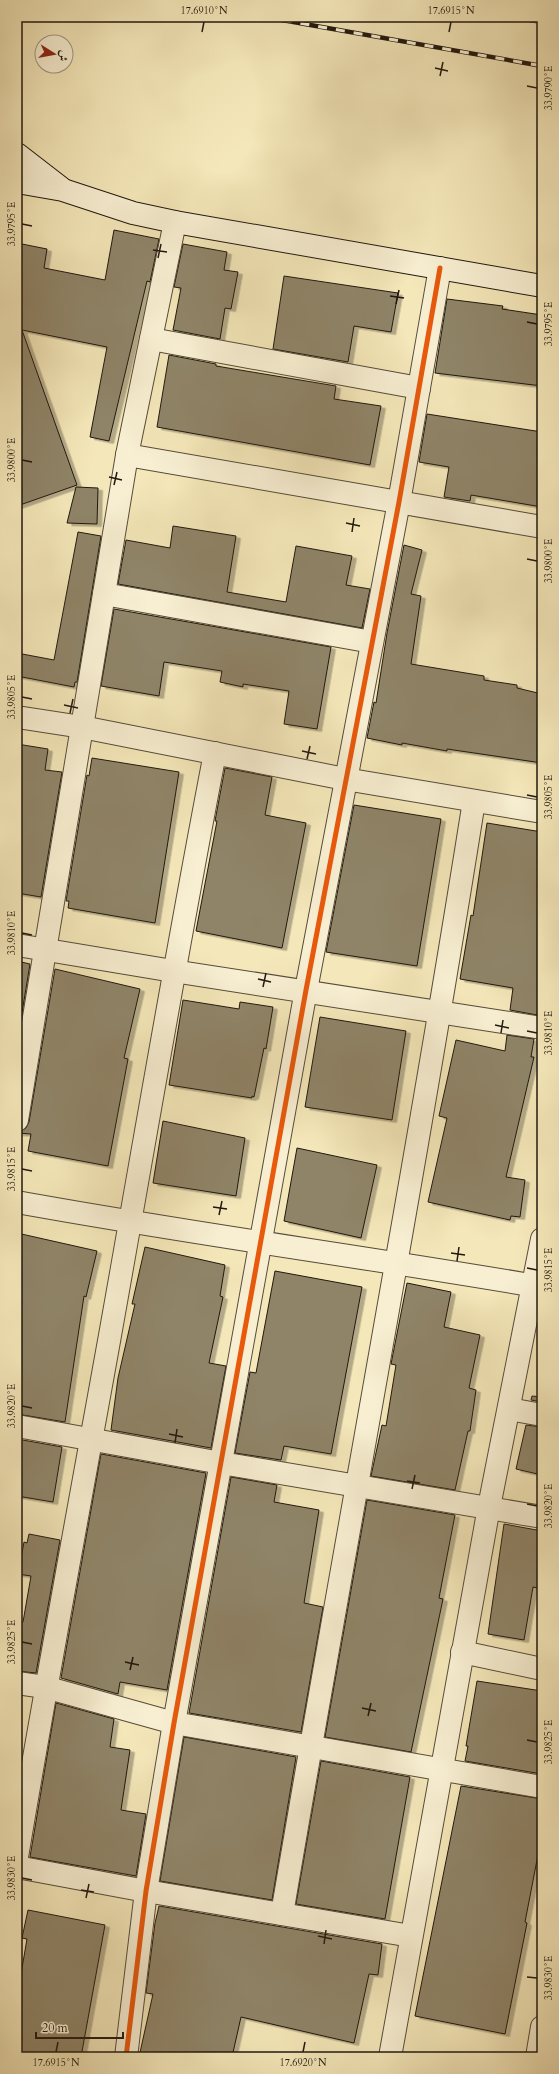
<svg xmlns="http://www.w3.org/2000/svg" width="559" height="2074" font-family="Cardo,Amiri,serif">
  <defs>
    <filter id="shadow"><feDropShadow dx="4.5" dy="2.5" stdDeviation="0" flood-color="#0004"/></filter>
  </defs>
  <rect width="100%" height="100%" fill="#f4e7b9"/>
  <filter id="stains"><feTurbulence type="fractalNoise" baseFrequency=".005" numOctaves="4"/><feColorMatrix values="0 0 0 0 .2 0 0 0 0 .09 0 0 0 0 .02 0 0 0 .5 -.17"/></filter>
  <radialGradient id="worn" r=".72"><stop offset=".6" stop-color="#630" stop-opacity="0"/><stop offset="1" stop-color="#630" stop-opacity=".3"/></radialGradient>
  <g fill="#8f8467" stroke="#21180f" filter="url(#shadow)">
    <polygon points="114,230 159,239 150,282 147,281 109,441 90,437 107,347 22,330 77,485 17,506 17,243 47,249 44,268 105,280"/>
    <polygon points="183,244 227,252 224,270 238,272 231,309 225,308 220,339 173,330 181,288 174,287"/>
    <polygon points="284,276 398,293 391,332 354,326 348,362 273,349"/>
    <polygon points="447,299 503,306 502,309 542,315 542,386 435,373"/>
    <polygon points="169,355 216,364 216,366 336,386 334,399 381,406 370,465 157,427"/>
    <polygon points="427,414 542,432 542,507 471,495 470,501 444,497 449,467 419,462"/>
    <polygon points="76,487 98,488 97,524 67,523"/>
    <polygon points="173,526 236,536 227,592 286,602 296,546 352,556 346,585 370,589 362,628 118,584 126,540 170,548"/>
    <polygon points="78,532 101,536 77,682 75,682 74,687 17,676 17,653 54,660"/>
    <polygon points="404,545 422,550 411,594 421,596 411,664 484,676 484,680 517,685 517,688 542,694 542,763 447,749 447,751 402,743 402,745 367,738 374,702 376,703 387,633"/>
    <polygon points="114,609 331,647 317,729 284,724 289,691 243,684 243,687 220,682 222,671 164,662 159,696 101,686"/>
    <polygon points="17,744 48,749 45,770 62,772 41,897 17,893"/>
    <polygon points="92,758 179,772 155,923 68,908 69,901 66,901 87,775 89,776"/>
    <polygon points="225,768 272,777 265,815 306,823 282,948 196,931 217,821 215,821"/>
    <polygon points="354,805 441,819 417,966 326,952"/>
    <polygon points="487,823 542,832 542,993 540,992 537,1015 510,1010 513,988 460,979 471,915 473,916"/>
    <polygon points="17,961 30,964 17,1043"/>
    <polygon points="55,969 140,989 124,1058 128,1059 108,1166 28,1151 31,1134 17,1133 26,1128 29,1122"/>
    <polygon points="183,1000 239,1009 240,1002 273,1007 266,1049 264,1048 254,1097 252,1096 252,1098 169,1085"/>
    <polygon points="320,1017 406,1031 392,1120 305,1107"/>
    <polygon points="507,1035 534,1039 531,1057 534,1057 506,1177 525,1180 520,1217 511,1216 510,1220 428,1202 447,1118 439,1116 456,1040 505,1051"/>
    <polygon points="163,1121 245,1138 236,1196 153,1183"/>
    <polygon points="297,1148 377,1165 361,1238 284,1221"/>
    <polygon points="17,1233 97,1251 86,1297 84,1296 65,1422 17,1414"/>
    <polygon points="145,1247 225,1265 220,1296 223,1297 209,1363 226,1366 211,1448 111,1430 118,1378 135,1304 132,1304"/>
    <polygon points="275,1271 362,1287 331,1454 284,1446 281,1460 235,1453 250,1372 256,1373"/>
    <polygon points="407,1283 451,1292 444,1327 480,1335 469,1388 476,1390 470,1431 468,1431 455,1490 371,1476 382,1425 386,1426 396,1365 391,1364"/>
    <polygon points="532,1396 542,1397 542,1402 531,1400"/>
    <polygon points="526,1425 542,1427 542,1475 516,1469"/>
    <polygon points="17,1439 62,1447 53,1502 17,1496"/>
    <polygon points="101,1454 206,1473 167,1690 120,1682 118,1694 61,1678"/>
    <polygon points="231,1477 277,1485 274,1502 319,1510 304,1603 323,1607 301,1732 189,1713"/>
    <polygon points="367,1500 455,1515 439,1598 443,1599 411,1752 325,1737"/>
    <polygon points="504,1524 542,1531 542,1589 533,1587 524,1640 488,1634"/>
    <polygon points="29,1534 60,1540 36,1673 17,1671 17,1621 23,1622 31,1576 18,1574 24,1542 27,1543"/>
    <polygon points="477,1681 542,1691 542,1774 465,1761 468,1746 466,1746"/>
    <polygon points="56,1703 114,1719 110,1747 130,1750 121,1810 146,1814 136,1876 30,1857"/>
    <polygon points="184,1737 296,1757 272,1900 160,1881"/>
    <polygon points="321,1761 410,1777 385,1919 296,1904"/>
    <polygon points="461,1786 542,1799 542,1834 525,1922 527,1923 505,2034 415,2016"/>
    <polygon points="159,1906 382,1944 378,1975 369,1974 354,2043 241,2017 232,2057 139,2057 153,1994 146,1993 155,1923"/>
    <polygon points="28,1910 105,1925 81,2057 17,2057 17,1997 27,1939 22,1938"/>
  </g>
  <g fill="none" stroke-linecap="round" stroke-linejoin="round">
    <defs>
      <g id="minor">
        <polyline points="151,339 419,388"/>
        <polyline points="127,455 542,527"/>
        <polyline points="104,594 372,642"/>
        <polyline points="17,717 82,727 345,779 542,812"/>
        <polyline points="17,945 173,971 542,1028"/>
        <polyline points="17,1120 127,455 175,222"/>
        <polyline points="509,1409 542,1415"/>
        <polyline points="17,1426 221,1463 542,1517"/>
        <polyline points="462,1652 542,1669"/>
        <polyline points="17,1683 45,1687 174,1723 542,1787"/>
        <path d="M17,1857C46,1684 78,1513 109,1341C144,1145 177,949 215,753"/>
        <polyline points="17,1867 146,1891 411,1936"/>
        <path d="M282,1914C345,1543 415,1173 474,801"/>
        <polyline points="126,2057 146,1891 174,1723 306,990 399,502 440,268"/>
        <polyline points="390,2057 489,1507 542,1239"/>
        <polyline points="537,2057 542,2027"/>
      </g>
      <path id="tertiary" d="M17,1202C192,1234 367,1257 542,1287"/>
      <g id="secondary">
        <polyline points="17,154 61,188"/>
        <polyline points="17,182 63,190 133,213 175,222 542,286"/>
      </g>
    </defs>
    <use href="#minor" stroke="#564c3a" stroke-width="24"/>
    <use href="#tertiary" stroke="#564c3a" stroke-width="24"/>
    <use href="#secondary" stroke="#21180f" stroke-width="24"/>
    <use href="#minor" stroke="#f8efd2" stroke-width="22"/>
    <use href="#tertiary" stroke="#f8efd2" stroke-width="22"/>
    <use href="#secondary" stroke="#f8efd2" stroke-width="22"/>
    <defs>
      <g id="rail">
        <polyline points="265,17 542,66"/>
        <polyline points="512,17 542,22"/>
      </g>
    </defs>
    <use href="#rail" stroke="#21180f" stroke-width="4.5"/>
    <use href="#rail" stroke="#f8efd2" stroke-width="3" stroke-dasharray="9" stroke-linecap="butt"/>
    <defs>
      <polyline id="cycleway" points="126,2057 146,1891 174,1723 306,990 399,502 440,268"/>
    </defs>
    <use href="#cycleway" stroke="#f8efd2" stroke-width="8"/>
    <use href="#cycleway" stroke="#e8590c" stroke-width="5"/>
  </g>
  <path fill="none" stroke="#21180f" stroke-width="1.5" d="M202,32L204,22M449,32L451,22M435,68L448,71M440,76L443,62M527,86L537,88M22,224L32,226M153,250L167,252M158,258L161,244M390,296L404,298M396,304L399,290M527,322L537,324M22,460L32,462M109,477L122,480M114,485L117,472M346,523L360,526M352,532L354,518M527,559L537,561M22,697L32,699M64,705L78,708M70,713L73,699M302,751L316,754M307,759L310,746M527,795L537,797M22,933L32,935M258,979L271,982M263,987L266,973M495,1025L509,1028M527,1031L537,1033M501,1033L503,1020M22,1169L32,1171M213,1207L227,1209M219,1215L222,1201M451,1253L465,1255M457,1261L459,1247M527,1268L537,1270M22,1406L32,1408M169,1434L183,1437M175,1443L177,1429M407,1481L420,1483M412,1489L415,1475M527,1504L537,1506M22,1642L32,1644M125,1662L139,1665M130,1670L133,1657M362,1708L376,1711M368,1716L371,1703M527,1740L537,1742M22,1878L32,1880M81,1890L94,1892M86,1898L89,1884M318,1936L332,1939M324,1944L326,1930M527,1977L537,1978M56,2052L58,2042M303,2052L305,2042"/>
  <rect width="559" height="2074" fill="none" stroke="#f4e7b9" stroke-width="44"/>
  <g transform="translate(54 54) rotate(101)"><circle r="19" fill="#f8efd2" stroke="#a29984"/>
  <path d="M0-3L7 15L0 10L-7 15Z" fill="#8f2418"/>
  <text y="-6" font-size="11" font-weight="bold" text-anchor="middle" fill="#21180f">ش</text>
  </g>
  <path d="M36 2032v6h87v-6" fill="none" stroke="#21180f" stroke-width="2"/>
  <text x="42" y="2032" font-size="12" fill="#21180f" stroke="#f8efd2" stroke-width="3" paint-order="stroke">20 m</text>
  <rect x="22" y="22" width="515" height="2030" fill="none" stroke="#21180f" stroke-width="1.5"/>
  <g font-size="10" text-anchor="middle" fill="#21180f">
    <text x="204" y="14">17.6910°N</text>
    <text x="451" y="14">17.6915°N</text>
    <text transform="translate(548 88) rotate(-90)" y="4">33.9790°E</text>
    <text transform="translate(11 224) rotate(-90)" y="4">33.9795°E</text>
    <text transform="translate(548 324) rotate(-90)" y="4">33.9795°E</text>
    <text transform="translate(11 460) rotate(-90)" y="4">33.9800°E</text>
    <text transform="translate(548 561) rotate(-90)" y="4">33.9800°E</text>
    <text transform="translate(11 697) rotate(-90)" y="4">33.9805°E</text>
    <text transform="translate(548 797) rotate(-90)" y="4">33.9805°E</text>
    <text transform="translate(11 933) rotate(-90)" y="4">33.9810°E</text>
    <text transform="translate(548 1033) rotate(-90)" y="4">33.9810°E</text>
    <text transform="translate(11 1169) rotate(-90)" y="4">33.9815°E</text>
    <text transform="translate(548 1270) rotate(-90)" y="4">33.9815°E</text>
    <text transform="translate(11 1406) rotate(-90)" y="4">33.9820°E</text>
    <text transform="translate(548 1506) rotate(-90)" y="4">33.9820°E</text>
    <text transform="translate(11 1642) rotate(-90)" y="4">33.9825°E</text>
    <text transform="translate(548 1742) rotate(-90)" y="4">33.9825°E</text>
    <text transform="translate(11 1878) rotate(-90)" y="4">33.9830°E</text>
    <text transform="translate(548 1978) rotate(-90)" y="4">33.9830°E</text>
    <text x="56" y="2066">17.6915°N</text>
    <text x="303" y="2066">17.6920°N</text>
  </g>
  <rect width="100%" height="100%" filter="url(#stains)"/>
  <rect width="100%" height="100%" fill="url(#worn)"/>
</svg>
